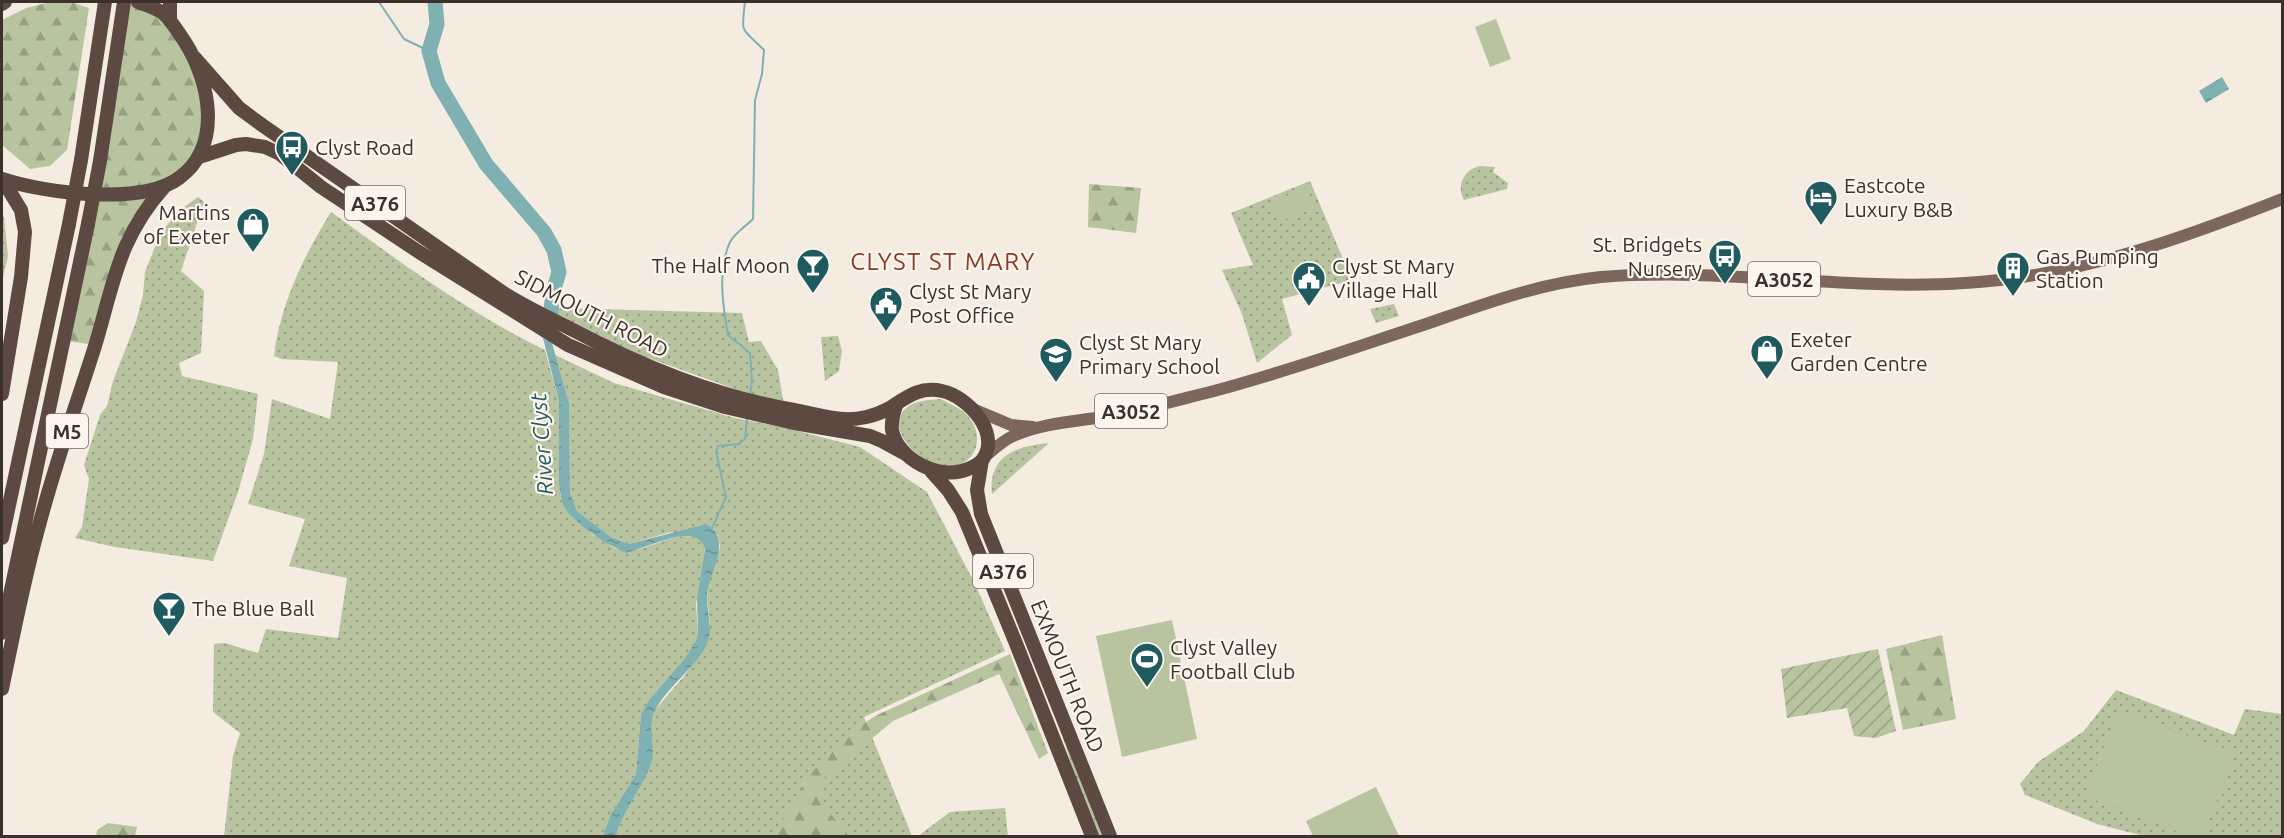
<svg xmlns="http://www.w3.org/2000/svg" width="2284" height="838" font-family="Ubuntu,sans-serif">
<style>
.grass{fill:url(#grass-dots)}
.forest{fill:url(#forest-firs)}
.garden{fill:url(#garden-furrows)}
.pitch{fill:#b8c4a0}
.water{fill:url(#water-ripples)}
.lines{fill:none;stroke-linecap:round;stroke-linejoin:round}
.stream{stroke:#7fb0b2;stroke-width:2}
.river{stroke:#7fb0b2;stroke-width:15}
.major{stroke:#7d675c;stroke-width:12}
.highway{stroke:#5c4a42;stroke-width:14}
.highway-bridge{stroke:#5c4a42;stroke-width:14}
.labels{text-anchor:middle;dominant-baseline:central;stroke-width:4.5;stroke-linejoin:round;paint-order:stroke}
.shield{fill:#fbf5ee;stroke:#756b66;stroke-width:1.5}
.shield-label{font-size:20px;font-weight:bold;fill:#3b302b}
.poi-label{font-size:21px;fill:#3b302b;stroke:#fbf5ee;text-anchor:start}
.street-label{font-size:21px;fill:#3b302b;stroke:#fbf5ee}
.water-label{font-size:22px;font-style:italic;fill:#1f5a5e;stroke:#fbf5ee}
.quarter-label{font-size:24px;letter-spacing:1.5px;fill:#8c3b22;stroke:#fbf5ee}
</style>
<defs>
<pattern id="grass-dots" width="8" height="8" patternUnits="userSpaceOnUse" patternTransform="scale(1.5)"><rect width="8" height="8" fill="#b8c4a0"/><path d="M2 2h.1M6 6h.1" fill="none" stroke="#97a083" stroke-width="1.8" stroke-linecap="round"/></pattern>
<pattern id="forest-firs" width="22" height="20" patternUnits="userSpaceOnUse" patternTransform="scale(1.5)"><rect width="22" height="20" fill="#b8c4a0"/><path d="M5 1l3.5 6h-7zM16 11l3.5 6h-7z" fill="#97a083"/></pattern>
<pattern id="garden-furrows" width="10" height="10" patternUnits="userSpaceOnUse" patternTransform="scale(1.5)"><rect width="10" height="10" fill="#b8c4a0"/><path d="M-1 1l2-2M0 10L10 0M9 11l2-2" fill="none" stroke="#97a083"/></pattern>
<pattern id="water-ripples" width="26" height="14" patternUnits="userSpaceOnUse" patternTransform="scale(1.5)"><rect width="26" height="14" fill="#7fb0b2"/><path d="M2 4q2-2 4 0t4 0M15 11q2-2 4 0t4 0" fill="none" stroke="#699091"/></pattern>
</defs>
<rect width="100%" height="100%" fill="#f4ebe1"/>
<path class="grass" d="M 1480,166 L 1495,167 L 1493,172 L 1508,183 L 1507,189 L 1464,200 C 1456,186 1464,169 1480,166 Z
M 1310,181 L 1352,280 L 1282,299 L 1292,335 L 1257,363 L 1242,314 L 1222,270 L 1253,265 L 1231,213 Z
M 198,197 L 204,202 L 181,271 L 204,291 L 201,353 L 179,363 L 182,376 L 258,394 L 253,439 L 238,492 L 213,561 L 115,547 L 75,538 L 82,527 L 89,479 L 84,465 L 100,415 L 107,406 L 113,381 L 136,322 L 143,295 L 145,272 L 161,232 L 180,210 Z
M 331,212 C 400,262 469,313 545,350 L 559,401 L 559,485 L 562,502 L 592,534 L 616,549 L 637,550 L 675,537 L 685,536 L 697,537 L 704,543 L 705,557 L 696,604 L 698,633 L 696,640 L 685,658 L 649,700 L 641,714 L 636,774 L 610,816 L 603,836 L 224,836 L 233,756 L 240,733 L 213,712 L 214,644 L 225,643 L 258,653 L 266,629 L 338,638 L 347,578 L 289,566 L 305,519 L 248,504 L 264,454 L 272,399 L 330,419 L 338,362 L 281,359 L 274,356 C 280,304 304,256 331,212 Z
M 2,213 L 4,217 L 8,256 L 2,282 Z
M 1394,304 L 1399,316 L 1376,323 L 1370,309 Z
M 558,308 L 742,313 L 749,342 L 761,341 L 778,370 L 784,405 L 743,392 L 621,348 L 558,316 Z
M 838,336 L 842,351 L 839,371 L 825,381 L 821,337 Z
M 555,355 L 614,383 L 735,418 L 782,427 L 860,447 L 927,492 L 974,582 L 1005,651 L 864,717 L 912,836 L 616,836 L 624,812 L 651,765 L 651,721 L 655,710 L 685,675 L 707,643 L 710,623 L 707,597 L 709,581 L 720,547 L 718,535 L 699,525 L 693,529 L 667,533 L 629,544 L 611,537 L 577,511 L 570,493 L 569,403 Z
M 941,399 C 950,404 962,409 968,416 C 983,433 979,459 958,465 C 926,474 878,428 909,406 C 917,400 931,400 941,399 Z
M 1049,443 L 992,494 C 988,455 1017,446 1049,443 Z
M 2116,690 L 2234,735 L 2245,709 L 2282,714 L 2282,836 L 2144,836 L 2097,824 L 2025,795 L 2020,784 L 2038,762 L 2084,731 Z
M 1054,711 L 1105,836 L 1095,836 Z
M 1005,808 L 1008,836 L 918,836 L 950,812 Z"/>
<path class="forest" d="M 50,2 L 71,2 L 89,8 L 67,150 L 50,166 L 30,169 L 2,145 L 2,20 L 26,8 Z
M 132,2 L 162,13 L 206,93 L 199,157 L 135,225 L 95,345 L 67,341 L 101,194 L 100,161 L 122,26 Z
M 1089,184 L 1141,188 L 1136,233 L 1088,227 Z
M 1942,635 L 1956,719 L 1903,730 L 1886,649 Z
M 1010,654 L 1048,753 L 1039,759 L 999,674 L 893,721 L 823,779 L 823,805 L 849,836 L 773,836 L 807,778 L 842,738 L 875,716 Z
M 108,823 L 137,827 L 135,836 L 96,836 L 97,830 Z"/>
<path class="garden" d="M 1878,649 L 1896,731 L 1876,738 L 1854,736 L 1847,708 L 1787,718 L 1781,669 Z"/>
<path class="pitch" d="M 1496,19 L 1511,59 L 1490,67 L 1475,27 Z
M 1306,188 L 1314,208 L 1279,222 L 1271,202 Z
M 1172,620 L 1197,739 L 1122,757 L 1096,636 Z
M 2119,709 L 2235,754 L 2203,836 L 2189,836 L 2085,796 Z
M 1376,787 L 1399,836 L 1313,836 L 1306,821 Z"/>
<path class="water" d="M 2222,77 L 2229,89 L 2206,103 L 2199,91 Z
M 543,338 L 552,343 L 569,403 L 570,493 L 577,511 L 611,537 L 629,544 L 706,524 C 715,529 719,535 719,545 C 720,560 709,577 707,594 C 706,611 714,627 707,644 C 696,668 664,689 654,713 C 647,729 657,750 650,767 C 640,791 623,810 616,836 L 603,836 L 610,816 L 636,774 L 641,714 L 649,700 L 685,658 L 696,640 L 698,633 L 697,598 L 705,550 C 699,519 646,549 626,553 L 604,542 L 582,526 L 568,513 L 562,502 L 559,485 L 559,401 Z"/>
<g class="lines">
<path class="stream" d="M 379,2 L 404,39 L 429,51
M 745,2 C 741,35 741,27 764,50 L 762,74 L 755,100 L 753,219 C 746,226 734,234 730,242 C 717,270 723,307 728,335 L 750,353 L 752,382 L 750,395
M 712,528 L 726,497 L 716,451 L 718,446 L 739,444 L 745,439 L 747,419"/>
<path class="river" d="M 435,2 L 437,24 L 429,51 L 438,83 L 486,164 L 544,232 L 554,250 L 559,272 L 553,292 L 549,329"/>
<path class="major" d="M 973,409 L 1011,425 L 1033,427
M 984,457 C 992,451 1001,442 1011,437 C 1042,422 1082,421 1116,415 C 1149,408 1182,399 1214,391 C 1286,372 1356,347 1426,324 C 1484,304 1540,283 1601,277 C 1722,267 1844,291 1965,283 C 2075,277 2181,239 2282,199"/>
<path class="highway" d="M 170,2 L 170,21
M 2,4 L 5,2
M 194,57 L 239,108 L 262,125 L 505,294 C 526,307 547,317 569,328 C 641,366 714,396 794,410 C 811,413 827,418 844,419 C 858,420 875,416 888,409 C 906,398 918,386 942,391 C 967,396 1001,432 983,459 C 979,464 973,467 968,469 C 940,481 898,460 892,430 C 891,421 894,411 897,403
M 199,157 L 236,145 L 246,144 L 265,147 L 280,154 L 321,187 L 419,252 L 568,345 L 664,387 L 725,407 L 794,423 L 870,436 L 882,441 L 904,453
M 81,160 L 105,2
M 100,161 L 124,2
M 2,179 C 44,193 141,206 179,178 C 223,146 210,82 185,42 C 178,32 172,21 163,13 C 156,8 147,5 138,2
M 2,394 L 21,277 L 25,232 L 21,210 L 2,179
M 982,460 L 977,490 L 981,514 L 1110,836
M 931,471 L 948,490 L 962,512 L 1015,641 L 1092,836
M 2,538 L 69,224
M 2,633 L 88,224
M 2,689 C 13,637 23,584 37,533 C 53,470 75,409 95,346 C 114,283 118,238 165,186"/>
<path class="highway-bridge" d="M 69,224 L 81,160
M 88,224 L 100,161"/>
</g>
<defs>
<symbol id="bus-pin" viewBox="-11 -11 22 30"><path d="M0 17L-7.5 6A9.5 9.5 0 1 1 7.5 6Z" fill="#1f5a5e" stroke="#fbf5ee"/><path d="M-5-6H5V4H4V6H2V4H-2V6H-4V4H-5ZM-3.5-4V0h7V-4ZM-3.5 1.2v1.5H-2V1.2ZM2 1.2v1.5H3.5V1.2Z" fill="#fff"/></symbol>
<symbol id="hotel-pin" viewBox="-11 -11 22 30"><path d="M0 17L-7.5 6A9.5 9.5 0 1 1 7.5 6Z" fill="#1f5a5e" stroke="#fbf5ee"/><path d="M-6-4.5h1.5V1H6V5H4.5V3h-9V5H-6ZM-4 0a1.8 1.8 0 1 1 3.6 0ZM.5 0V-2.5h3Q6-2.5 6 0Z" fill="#fff"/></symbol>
<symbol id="shop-pin" viewBox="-11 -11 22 30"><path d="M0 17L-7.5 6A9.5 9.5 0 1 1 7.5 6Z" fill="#1f5a5e" stroke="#fbf5ee"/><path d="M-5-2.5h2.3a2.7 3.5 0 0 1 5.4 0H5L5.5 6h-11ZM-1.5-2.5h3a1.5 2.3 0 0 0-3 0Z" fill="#fff"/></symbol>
<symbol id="bar-pin" viewBox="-11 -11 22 30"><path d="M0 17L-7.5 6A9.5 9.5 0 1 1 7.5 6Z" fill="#1f5a5e" stroke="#fbf5ee"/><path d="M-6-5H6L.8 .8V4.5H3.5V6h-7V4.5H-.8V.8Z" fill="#fff"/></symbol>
<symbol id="building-pin" viewBox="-11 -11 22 30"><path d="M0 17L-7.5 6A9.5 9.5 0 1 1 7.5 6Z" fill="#1f5a5e" stroke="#fbf5ee"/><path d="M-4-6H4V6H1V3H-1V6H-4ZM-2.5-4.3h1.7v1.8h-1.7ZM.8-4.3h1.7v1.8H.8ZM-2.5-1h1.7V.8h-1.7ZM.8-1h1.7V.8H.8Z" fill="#fff"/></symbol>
<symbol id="civic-pin" viewBox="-11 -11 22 30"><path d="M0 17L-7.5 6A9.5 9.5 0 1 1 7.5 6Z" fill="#1f5a5e" stroke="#fbf5ee"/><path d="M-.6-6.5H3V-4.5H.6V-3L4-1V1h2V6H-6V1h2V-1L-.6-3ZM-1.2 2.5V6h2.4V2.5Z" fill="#fff"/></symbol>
<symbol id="school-pin" viewBox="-11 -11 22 30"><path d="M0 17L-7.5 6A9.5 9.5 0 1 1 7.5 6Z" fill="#1f5a5e" stroke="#fbf5ee"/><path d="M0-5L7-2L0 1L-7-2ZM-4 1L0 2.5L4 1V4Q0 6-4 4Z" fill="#fff"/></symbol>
<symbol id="stadium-pin" viewBox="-11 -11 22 30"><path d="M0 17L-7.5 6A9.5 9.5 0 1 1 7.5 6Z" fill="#1f5a5e" stroke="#fbf5ee"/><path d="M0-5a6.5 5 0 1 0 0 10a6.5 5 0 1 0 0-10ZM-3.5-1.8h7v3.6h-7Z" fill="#fff"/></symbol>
</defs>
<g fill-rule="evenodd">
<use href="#bus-pin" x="273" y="128" width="38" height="52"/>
<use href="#hotel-pin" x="1802" y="178" width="38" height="52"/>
<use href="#shop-pin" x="234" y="205" width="38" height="52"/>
<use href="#bus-pin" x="1706" y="237" width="38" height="52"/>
<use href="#bar-pin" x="794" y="246" width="38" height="52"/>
<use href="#building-pin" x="1994" y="249" width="38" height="52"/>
<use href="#civic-pin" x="1290" y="259" width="38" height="52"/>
<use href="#civic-pin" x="867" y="284" width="38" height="52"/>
<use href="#shop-pin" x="1748" y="332" width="38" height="52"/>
<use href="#school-pin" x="1037" y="335" width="38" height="52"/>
<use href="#bar-pin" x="150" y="589" width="38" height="52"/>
<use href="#stadium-pin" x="1128" y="640" width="38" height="52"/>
</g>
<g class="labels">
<g class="shield">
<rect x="345" y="186" width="60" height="34" rx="4.5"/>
<rect x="1748" y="262" width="72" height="34" rx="4.5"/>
<rect x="1095" y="394" width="72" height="34" rx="4.5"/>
<rect x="46" y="414" width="42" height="34" rx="4.5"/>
<rect x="973" y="554" width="60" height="34" rx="4.5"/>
</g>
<g class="shield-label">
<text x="375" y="203">A376</text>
<text x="1784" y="279">A3052</text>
<text x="1131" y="411">A3052</text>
<text x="67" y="431">M5</text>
<text x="1003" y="571">A376</text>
</g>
<g class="poi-label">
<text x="315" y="147">Clyst Road</text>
<text x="1844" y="185">Eastcote<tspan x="1844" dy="24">Luxury B&amp;B</tspan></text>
<text x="230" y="212" text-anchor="end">Martins<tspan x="230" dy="24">of Exeter</tspan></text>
<text x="1702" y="244" text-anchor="end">St. Bridgets<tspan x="1702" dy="24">Nursery</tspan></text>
<text x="2036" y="256">Gas Pumping<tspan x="2036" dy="24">Station</tspan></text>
<text x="790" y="265" text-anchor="end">The Half Moon</text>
<text x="1332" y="266">Clyst St Mary<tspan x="1332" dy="24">Village Hall</tspan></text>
<text x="909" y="291">Clyst St Mary<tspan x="909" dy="24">Post Office</tspan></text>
<text x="1790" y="339">Exeter<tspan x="1790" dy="24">Garden Centre</tspan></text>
<text x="1079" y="342">Clyst St Mary<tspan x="1079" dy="24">Primary School</tspan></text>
<text x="192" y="608">The Blue Ball</text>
<text x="1170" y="647">Clyst Valley<tspan x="1170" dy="24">Football Club</tspan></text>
</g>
<g class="street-label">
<text transform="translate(592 313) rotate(27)">SIDMOUTH ROAD</text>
<text transform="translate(1068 676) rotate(68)">EXMOUTH ROAD</text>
</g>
<g class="water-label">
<text transform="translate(541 444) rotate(-94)">River Clyst</text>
</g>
<g class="quarter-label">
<text x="943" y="261">CLYST ST MARY</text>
</g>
</g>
<rect width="2284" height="838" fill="none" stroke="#3b302b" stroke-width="6"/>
</svg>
